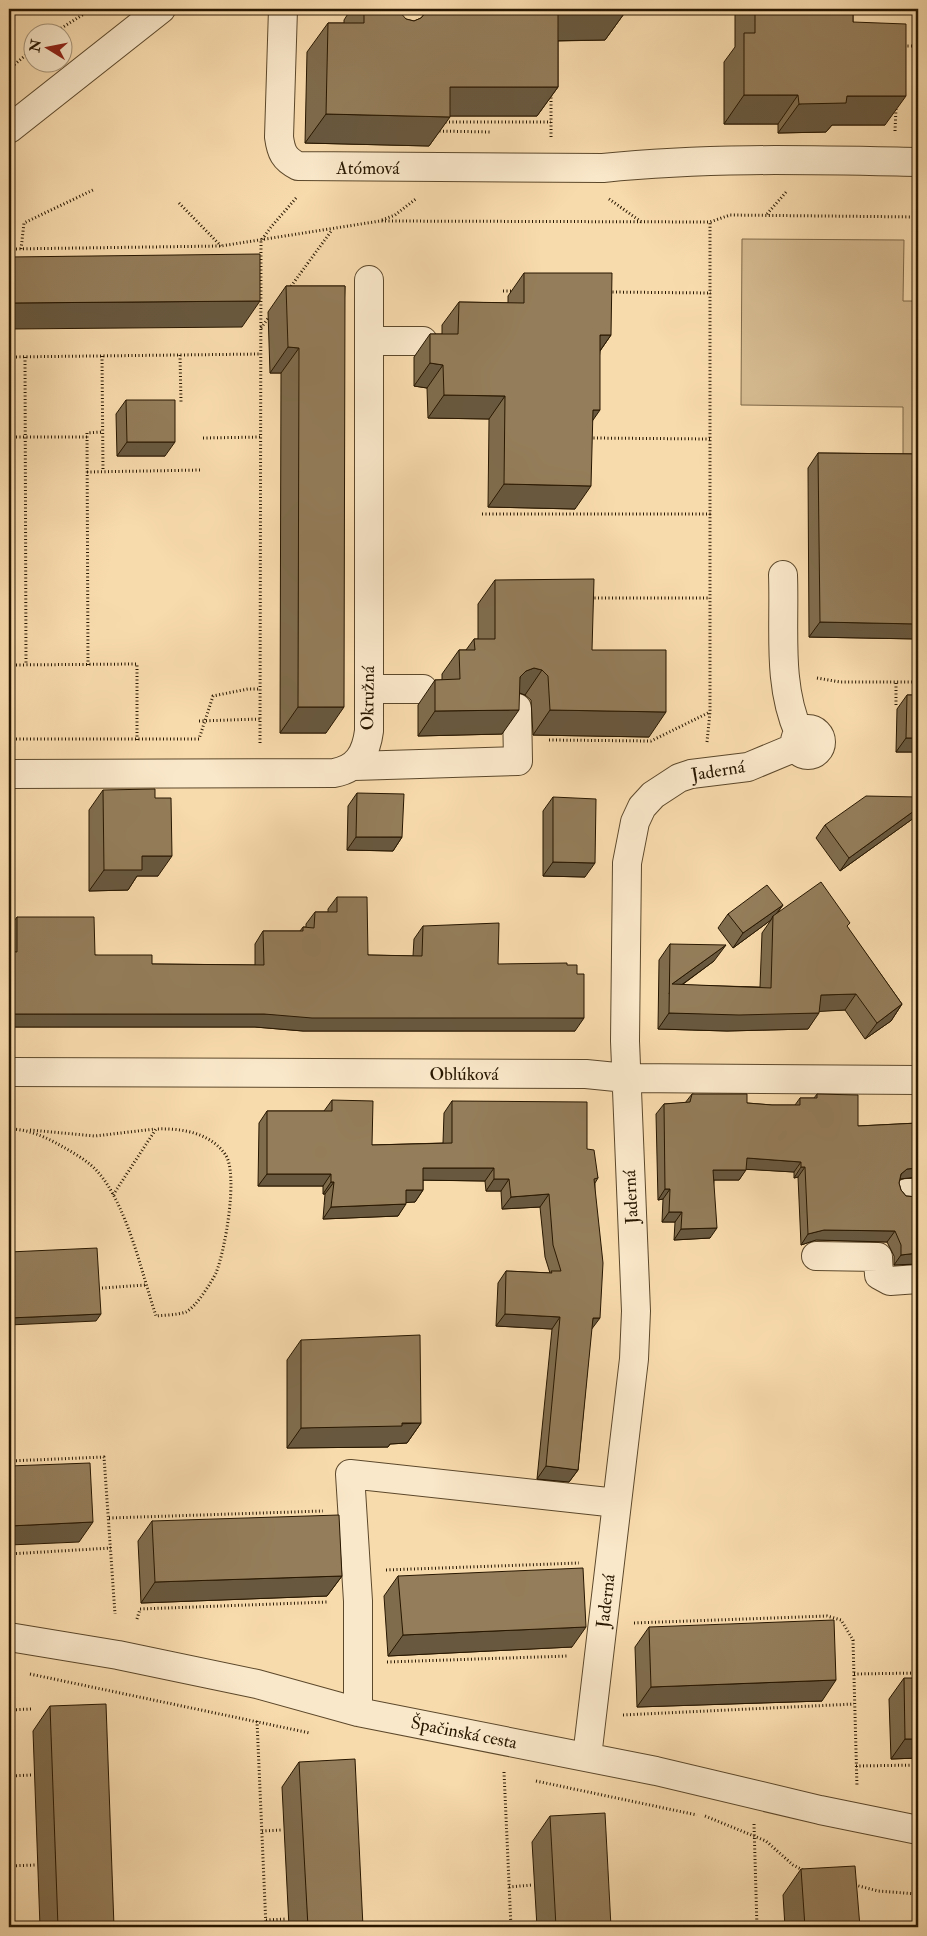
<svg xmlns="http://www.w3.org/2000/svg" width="927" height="1936" font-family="'IM FELL Double Pica',serif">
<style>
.green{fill:#d5ba90;stroke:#7e6848}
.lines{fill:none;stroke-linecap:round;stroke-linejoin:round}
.minor-casing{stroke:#5c482b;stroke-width:30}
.path{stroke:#281700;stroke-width:3;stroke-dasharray:1 2.5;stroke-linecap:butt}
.minor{stroke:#fae8ca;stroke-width:28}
.wall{fill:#7f6c4d;stroke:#281700}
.shaded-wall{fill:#68583f;stroke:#281700}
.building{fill:#947d5a;stroke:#281700}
.labels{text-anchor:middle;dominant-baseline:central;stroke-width:4;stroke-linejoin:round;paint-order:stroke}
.street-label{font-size:18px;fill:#281700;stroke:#fae8ca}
</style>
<rect width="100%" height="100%" fill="#f8dbad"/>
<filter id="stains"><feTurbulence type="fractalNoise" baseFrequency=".004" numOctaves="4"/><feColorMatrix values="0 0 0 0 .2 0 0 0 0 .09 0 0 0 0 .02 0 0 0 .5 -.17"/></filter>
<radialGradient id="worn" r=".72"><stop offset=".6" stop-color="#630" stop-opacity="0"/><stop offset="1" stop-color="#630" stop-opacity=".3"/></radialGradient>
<path class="green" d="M 916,238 L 918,238 L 918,469 L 903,469 L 903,407 L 741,405 L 742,239 L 904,240 L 903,301 L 917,301 Z"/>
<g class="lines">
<defs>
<path id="minor" d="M 283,9 L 279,137 C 281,152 284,159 298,166 L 603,168 C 708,157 813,160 918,162
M 9,129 L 161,9
M 370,341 L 423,341
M 783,575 C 785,628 777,684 799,733
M 369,689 L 423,689
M795 742a13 13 0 1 1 26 0a13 13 0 1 1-26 0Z
M 354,766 L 518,761 L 517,708
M 9,774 L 334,773 C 357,769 366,754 369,731 L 369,280
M 9,1072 L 586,1074 L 626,1078 L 918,1080
M 907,1193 L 918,1193
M 816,1256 L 878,1257 L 879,1275 L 890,1281 L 918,1279
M 9,1637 L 118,1655 L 257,1684 L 358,1712 L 656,1771 L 820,1810 L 918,1830
M 358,1712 L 358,1601 L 350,1474 L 617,1503
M 587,1757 L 634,1359 L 636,1311 L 625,1041 L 627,863 L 635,822 L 642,807 L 653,795 L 679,778 L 691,774 L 748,767 L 796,747"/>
</defs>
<use href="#minor" class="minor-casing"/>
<path class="path" d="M 55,32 L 92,9
M 904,46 L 918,46
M 9,69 L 32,50
M 551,94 L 551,138
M 442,122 L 551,122
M 436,131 L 490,132
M 895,131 L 896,108
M 609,199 L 643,223
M 179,203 L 221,246
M 767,214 L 787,191
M 382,220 L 395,215 L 417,198
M 9,249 L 221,246 L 380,221 L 710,222 L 730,215 L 918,217
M 21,249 L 24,223 L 95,189
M 289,289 L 332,230
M 503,291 L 515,291
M 609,292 L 711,293
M 261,328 L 269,317
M 180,355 L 181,402
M 102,356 L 103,471
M 9,357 L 261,354
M 25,357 L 26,665
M 9,437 L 87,437
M 203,438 L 261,437
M 590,438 L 711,439
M 87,472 L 202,470
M 482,514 L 711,514
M 591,598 L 710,598
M 9,665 L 137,664 L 137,741
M 88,665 L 87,433 L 102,432
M 817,678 L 840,682 L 918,682
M 896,705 L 896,682
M 199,721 L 260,719
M 9,739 L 199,739 L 213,696 L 248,689 L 260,689
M 549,740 L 651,741 L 710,712
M 707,742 L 710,712 L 710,222
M 260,743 L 261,241 L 271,227 L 297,197
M 9,1129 C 26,1129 41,1135 56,1143 C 70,1151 86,1159 97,1171 C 127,1204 142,1274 156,1316 C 165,1315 177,1315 186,1312 C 196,1307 211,1283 216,1273 C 225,1251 239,1173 225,1154 C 209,1132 180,1128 156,1129 L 113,1195
M 30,1130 L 95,1136 L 155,1129
M 102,1288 L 146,1285
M 9,1461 L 104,1457 L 115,1614
M 109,1518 L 323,1511
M 9,1554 L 111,1548
M 386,1570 L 579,1563
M 137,1619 L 140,1609 L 328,1602
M 634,1623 L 827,1616 L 841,1620 L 853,1640 L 857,1787
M 387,1662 L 568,1656
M 30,1674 L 310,1733
M 854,1674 L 918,1673
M 9,1710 L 31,1709
M 623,1715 L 854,1704
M 257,1721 L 266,1927
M 856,1766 L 918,1765
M 504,1772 L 511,1927
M 9,1776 L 32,1775
M 536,1781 L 697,1815
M 705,1816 L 766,1841 L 793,1865 L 803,1870
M 754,1824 L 757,1927
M 262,1831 L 282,1830
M 9,1861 L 12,1927
M 9,1866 L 35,1865
M 855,1885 L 878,1891 L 918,1894
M 509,1887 L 532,1885
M 266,1920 L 287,1919"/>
<use href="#minor" class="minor"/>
</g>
<path class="wall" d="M 351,9 L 389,9 L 389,11 L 406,19 L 414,21 L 421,18 L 425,13 L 426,9 L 626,9 L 626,11 L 605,40 L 558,41 L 558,87 L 537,116 L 450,116 L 429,146 L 305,143 L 307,52 L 328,23 L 344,23 L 344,20 Z
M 735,9 L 853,9 L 853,22 L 885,125 L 832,125 L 826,132 L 778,133 L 778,124 L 724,124 L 724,62 L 735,47 Z
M 524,273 L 611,335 L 600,351 L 592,421 L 575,509 L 488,507 L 489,419 L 428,418 L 427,388 L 414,386 L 414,357 L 430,334 L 442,334 L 442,325 L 459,302 L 508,303 L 508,296 Z
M 286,286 L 345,286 L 326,733 L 280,733 L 281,373 L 270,373 L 268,312 Z
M 126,400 L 165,456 L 117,456 L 116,414 Z
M 818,453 L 918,454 L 918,639 L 809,637 L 808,468 Z
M 495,580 L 592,650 L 649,737 L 533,735 L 531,700 L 525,695 L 520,693 L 502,734 L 418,736 L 418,705 L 435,680 L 442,680 L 442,674 L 459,650 L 466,650 L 474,639 L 478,639 L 478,604 Z
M 907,695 L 918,695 L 918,752 L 896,752 L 897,709 Z
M 103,790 L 158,876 L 137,876 L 128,890 L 89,891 L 89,810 Z
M 357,793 L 402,837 L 393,851 L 347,850 L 348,806 Z
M 553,797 L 585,877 L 543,876 L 543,811 Z
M 918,797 L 918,815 L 840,871 L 816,838 L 825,825 Z
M 337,897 L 368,955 L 413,956 L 414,939 L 423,926 L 498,964 L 575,1031 L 303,1031 L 255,1027 L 9,1027 L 9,928 L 17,917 L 95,955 L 152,964 L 255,965 L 255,944 L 263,931 L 300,931 L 303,927 L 306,927 L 306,924 L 315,912 L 328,912 L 328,909 Z
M 783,905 L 776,915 L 847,927 L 902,1004 L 891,1021 L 865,1039 L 845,1010 L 819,1011 L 808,1029 L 727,1031 L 658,1029 L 659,960 L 670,944 L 714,961 L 682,985 L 760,987 L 762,933 L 771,920 L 733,948 L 718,928 L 728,914 Z
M 692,1094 L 747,1103 L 772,1105 L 795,1105 L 800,1098 L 814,1098 L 817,1094 L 858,1126 L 918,1123 L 918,1177 L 900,1179 L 899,1183 L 901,1190 L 906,1196 L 918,1197 L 918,1264 L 894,1265 L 894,1256 L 887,1242 L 816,1240 L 801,1245 L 798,1177 L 794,1178 L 794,1172 L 746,1169 L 739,1180 L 714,1180 L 710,1238 L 674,1240 L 675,1222 L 662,1222 L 663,1199 L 658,1200 L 656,1114 L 664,1104 L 685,1103 Z
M 332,1100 L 372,1145 L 443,1143 L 444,1113 L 452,1101 L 587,1149 L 598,1178 L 595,1183 L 591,1330 L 578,1470 L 569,1482 L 537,1479 L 552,1329 L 496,1326 L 498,1283 L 506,1271 L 550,1273 L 545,1257 L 540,1207 L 502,1209 L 501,1191 L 486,1191 L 485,1181 L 423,1180 L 423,1190 L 415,1202 L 406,1202 L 398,1216 L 323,1219 L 325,1194 L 323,1194 L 323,1186 L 258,1186 L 259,1123 L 267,1111 L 324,1111 Z
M 918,1312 L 918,1321 L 913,1319 Z
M 301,1340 L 421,1423 L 407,1443 L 390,1444 L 388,1447 L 287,1448 L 287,1360 Z
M 152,1521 L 342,1576 L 327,1596 L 141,1603 L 138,1541 Z
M 398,1576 L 572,1647 L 388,1656 L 384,1596 Z
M 649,1627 L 822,1701 L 637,1707 L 635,1647 Z
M 904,1678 L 918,1758 L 891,1759 L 889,1699 Z
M 50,1706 L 114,1927 L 40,1927 L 33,1731 Z
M 299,1762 L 363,1927 L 289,1927 L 282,1787 Z
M 550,1816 L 611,1927 L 537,1927 L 532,1842 Z
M 801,1869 L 860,1927 L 785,1927 L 783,1895 Z"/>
<path class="shaded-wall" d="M 626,11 L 605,40 L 538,41 L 558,12 Z
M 450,87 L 558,87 L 537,116 L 429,116 Z
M 744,95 L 798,95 L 778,124 L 724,124 Z
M 847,96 L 906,96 L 885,125 L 832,125 L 826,132 L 778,133 L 799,104 Z
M 326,114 L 450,117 L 429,146 L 305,143 Z
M 260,301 L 242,327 L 9,329 L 9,303 Z
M 600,335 L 611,335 L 595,358 Z
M 288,347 L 299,348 L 281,373 L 270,373 Z
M 430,363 L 443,365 L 427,388 L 414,386 Z
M 444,395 L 505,396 L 489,419 L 428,418 Z
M 593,410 L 600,410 L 584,433 Z
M 127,442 L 175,442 L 165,456 L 117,456 Z
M 504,484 L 591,486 L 575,509 L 488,507 Z
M 820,622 L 918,624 L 918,639 L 809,637 Z
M 534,668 L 542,670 L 525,695 L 517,692 L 520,677 L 526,671 Z
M 298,707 L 344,707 L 326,733 L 280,733 Z
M 519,710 L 502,734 L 418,736 L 435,711 Z
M 550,710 L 666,712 L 649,737 L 533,735 Z
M 906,738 L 918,738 L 918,752 L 896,752 Z
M 918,808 L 918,815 L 840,871 L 849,858 Z
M 356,837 L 402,837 L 393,851 L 347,850 Z
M 142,856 L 172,856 L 158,876 L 137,876 L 128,890 L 89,891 L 104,870 Z
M 553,862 L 595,863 L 585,877 L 543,876 Z
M 783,905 L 773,918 L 773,916 L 771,920 L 733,948 L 743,933 Z
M 726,945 L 714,961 L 669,994 L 672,984 Z
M 856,994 L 845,1010 L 809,1012 L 821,995 Z
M 902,1004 L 891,1021 L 865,1039 L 877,1023 Z
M 669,1013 L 819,1013 L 808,1029 L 727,1031 L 658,1029 Z
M 9,1014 L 264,1014 L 584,1018 L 575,1031 L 303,1031 L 255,1027 L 9,1027 Z
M 747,1158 L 801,1162 L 794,1172 L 740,1169 Z
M 801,1167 L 805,1167 L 798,1177 L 794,1178 Z
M 423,1168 L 494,1168 L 485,1181 L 414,1180 Z
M 918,1168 L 918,1177 L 900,1179 L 901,1174 L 907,1169 Z
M 713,1170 L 746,1170 L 739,1180 L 706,1180 Z
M 267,1174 L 331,1174 L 323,1186 L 258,1186 Z
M 494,1179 L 509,1179 L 501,1191 L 486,1191 Z
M 331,1182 L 334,1182 L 325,1194 L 323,1194 Z
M 665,1189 L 670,1189 L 663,1199 L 658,1200 Z
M 406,1190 L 423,1190 L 415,1202 L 398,1203 Z
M 549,1194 L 540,1207 L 502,1209 L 511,1197 Z
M 406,1204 L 398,1216 L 323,1219 L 331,1207 Z
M 669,1212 L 682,1212 L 675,1222 L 662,1222 Z
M 717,1228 L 710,1238 L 674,1240 L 681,1229 Z
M 824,1230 L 895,1231 L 887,1242 L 816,1240 L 801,1245 L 808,1234 Z
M 918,1253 L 918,1264 L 894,1265 L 901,1255 Z
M 101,1314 L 96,1321 L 9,1325 L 9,1318 Z
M 505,1314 L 560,1317 L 552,1329 L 496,1326 Z
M 593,1318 L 600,1318 L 591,1330 Z
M 421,1423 L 407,1443 L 390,1444 L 388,1447 L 287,1448 L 301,1428 Z
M 546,1466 L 578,1470 L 569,1482 L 537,1479 Z
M 93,1522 L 79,1542 L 9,1545 L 9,1526 Z
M 342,1576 L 327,1596 L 141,1603 L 155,1582 Z
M 586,1627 L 572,1647 L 388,1656 L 403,1635 Z
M 836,1680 L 822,1701 L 637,1707 L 651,1687 Z
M 905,1739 L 918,1739 L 918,1758 L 891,1759 Z"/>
<path class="building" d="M 364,9 L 389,9 L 389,11 L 399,11 L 406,19 L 414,21 L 421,18 L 427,11 L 445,11 L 445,9 L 626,9 L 626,11 L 558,12 L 558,87 L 450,87 L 450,117 L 326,114 L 328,23 L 364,23 Z
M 755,9 L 853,9 L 853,22 L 906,24 L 906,96 L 847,96 L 846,103 L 799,104 L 798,95 L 744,95 L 744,33 L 755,33 Z
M 260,254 L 260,301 L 9,303 L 9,257 Z
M 524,273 L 612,273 L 611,335 L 600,335 L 600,410 L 593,410 L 591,486 L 504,484 L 505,396 L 444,395 L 443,365 L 430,363 L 430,334 L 458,334 L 459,302 L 524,303 Z
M 286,286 L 345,286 L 344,707 L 298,707 L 299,348 L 288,347 Z
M 126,400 L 175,400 L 175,442 L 127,442 Z
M 818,453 L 918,454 L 918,624 L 820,622 Z
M 594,579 L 592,650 L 666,650 L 666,712 L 550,710 L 548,676 L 542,670 L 534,668 L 526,671 L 520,677 L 519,710 L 435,711 L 435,680 L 460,679 L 459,650 L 475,650 L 474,639 L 495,639 L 495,580 Z
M 907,695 L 918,695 L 918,738 L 906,738 Z
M 155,789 L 155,798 L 171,798 L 172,856 L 142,856 L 142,870 L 104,870 L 103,790 Z
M 357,793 L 404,794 L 402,837 L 356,837 Z
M 866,796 L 918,797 L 918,808 L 849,858 L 825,825 Z
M 553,797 L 596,799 L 595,863 L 553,862 Z
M 821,882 L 850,923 L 847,926 L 902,1004 L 877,1023 L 856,994 L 821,995 L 819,1013 L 739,1015 L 669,1013 L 670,944 L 726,945 L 672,984 L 771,988 L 773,916 Z
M 767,885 L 783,905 L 743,933 L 728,914 Z
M 337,897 L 367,897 L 368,955 L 422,956 L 423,926 L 499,923 L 498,964 L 567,963 L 567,965 L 577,965 L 577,974 L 584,974 L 584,1018 L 312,1018 L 264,1014 L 9,1014 L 9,951 L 17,952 L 17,917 L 94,917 L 95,955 L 152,955 L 152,964 L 264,965 L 263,931 L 303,931 L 303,927 L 314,928 L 315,912 L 337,912 Z
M 692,1094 L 747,1094 L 747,1103 L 772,1105 L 800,1105 L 800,1098 L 817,1098 L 817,1094 L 858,1095 L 858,1126 L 918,1123 L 918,1168 L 907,1169 L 901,1174 L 899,1183 L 901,1190 L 906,1196 L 918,1197 L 918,1253 L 901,1255 L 901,1245 L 895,1231 L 824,1230 L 808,1234 L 805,1167 L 801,1167 L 801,1162 L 747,1158 L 746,1170 L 713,1170 L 717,1228 L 681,1229 L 682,1212 L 669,1212 L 670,1189 L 665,1189 L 664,1104 L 690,1102 Z
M 332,1100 L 373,1101 L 372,1145 L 452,1143 L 452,1101 L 587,1102 L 587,1149 L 594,1150 L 598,1178 L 594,1179 L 603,1263 L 600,1318 L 593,1318 L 578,1470 L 546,1466 L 560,1317 L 505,1314 L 506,1271 L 552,1273 L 551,1271 L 561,1271 L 553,1245 L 549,1194 L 511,1197 L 509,1179 L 494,1179 L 494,1168 L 423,1168 L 423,1190 L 406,1190 L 406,1204 L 331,1207 L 334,1182 L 331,1182 L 331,1174 L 267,1174 L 267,1111 L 332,1111 Z
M 97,1248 L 101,1314 L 9,1318 L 9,1252 Z
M 420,1335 L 421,1423 L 402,1423 L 402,1426 L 301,1428 L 301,1340 Z
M 90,1463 L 93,1522 L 9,1526 L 9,1466 Z
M 339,1515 L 342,1576 L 155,1582 L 152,1521 Z
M 583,1568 L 586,1627 L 403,1635 L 398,1576 Z
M 834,1620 L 836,1680 L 651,1687 L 649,1627 Z
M 904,1678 L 918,1678 L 918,1739 L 905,1739 Z
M 106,1704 L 114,1927 L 58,1927 L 50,1706 Z
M 355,1759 L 363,1927 L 308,1927 L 299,1762 Z
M 605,1813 L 611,1927 L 556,1927 L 550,1816 Z
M 855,1866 L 860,1927 L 805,1927 L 801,1869 Z"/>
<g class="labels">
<g class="street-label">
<text x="368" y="168">Atómová</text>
<text transform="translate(368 698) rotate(-89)">Okružná</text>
<text transform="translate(718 771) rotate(-9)">Jaderná</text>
<text x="464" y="1074">Oblúková</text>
<text transform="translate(631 1197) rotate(-93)">Jaderná</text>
<text transform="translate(606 1601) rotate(-83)">Jaderná</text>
<text transform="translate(464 1733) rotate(11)">Špačinská cesta</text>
</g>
</g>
<rect width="927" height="1936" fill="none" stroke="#f8dbad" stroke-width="30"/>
<rect x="10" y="10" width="907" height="1916" fill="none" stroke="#281700" stroke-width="2.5"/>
<rect x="15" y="15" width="897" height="1906" fill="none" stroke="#281700"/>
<g transform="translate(48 48) rotate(280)"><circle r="24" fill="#fae8ca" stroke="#a69479"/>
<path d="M0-4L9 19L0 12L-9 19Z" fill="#8f2418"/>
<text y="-8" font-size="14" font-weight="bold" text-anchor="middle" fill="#281700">N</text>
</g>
<rect width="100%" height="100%" filter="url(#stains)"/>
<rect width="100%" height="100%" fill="url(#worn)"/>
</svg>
